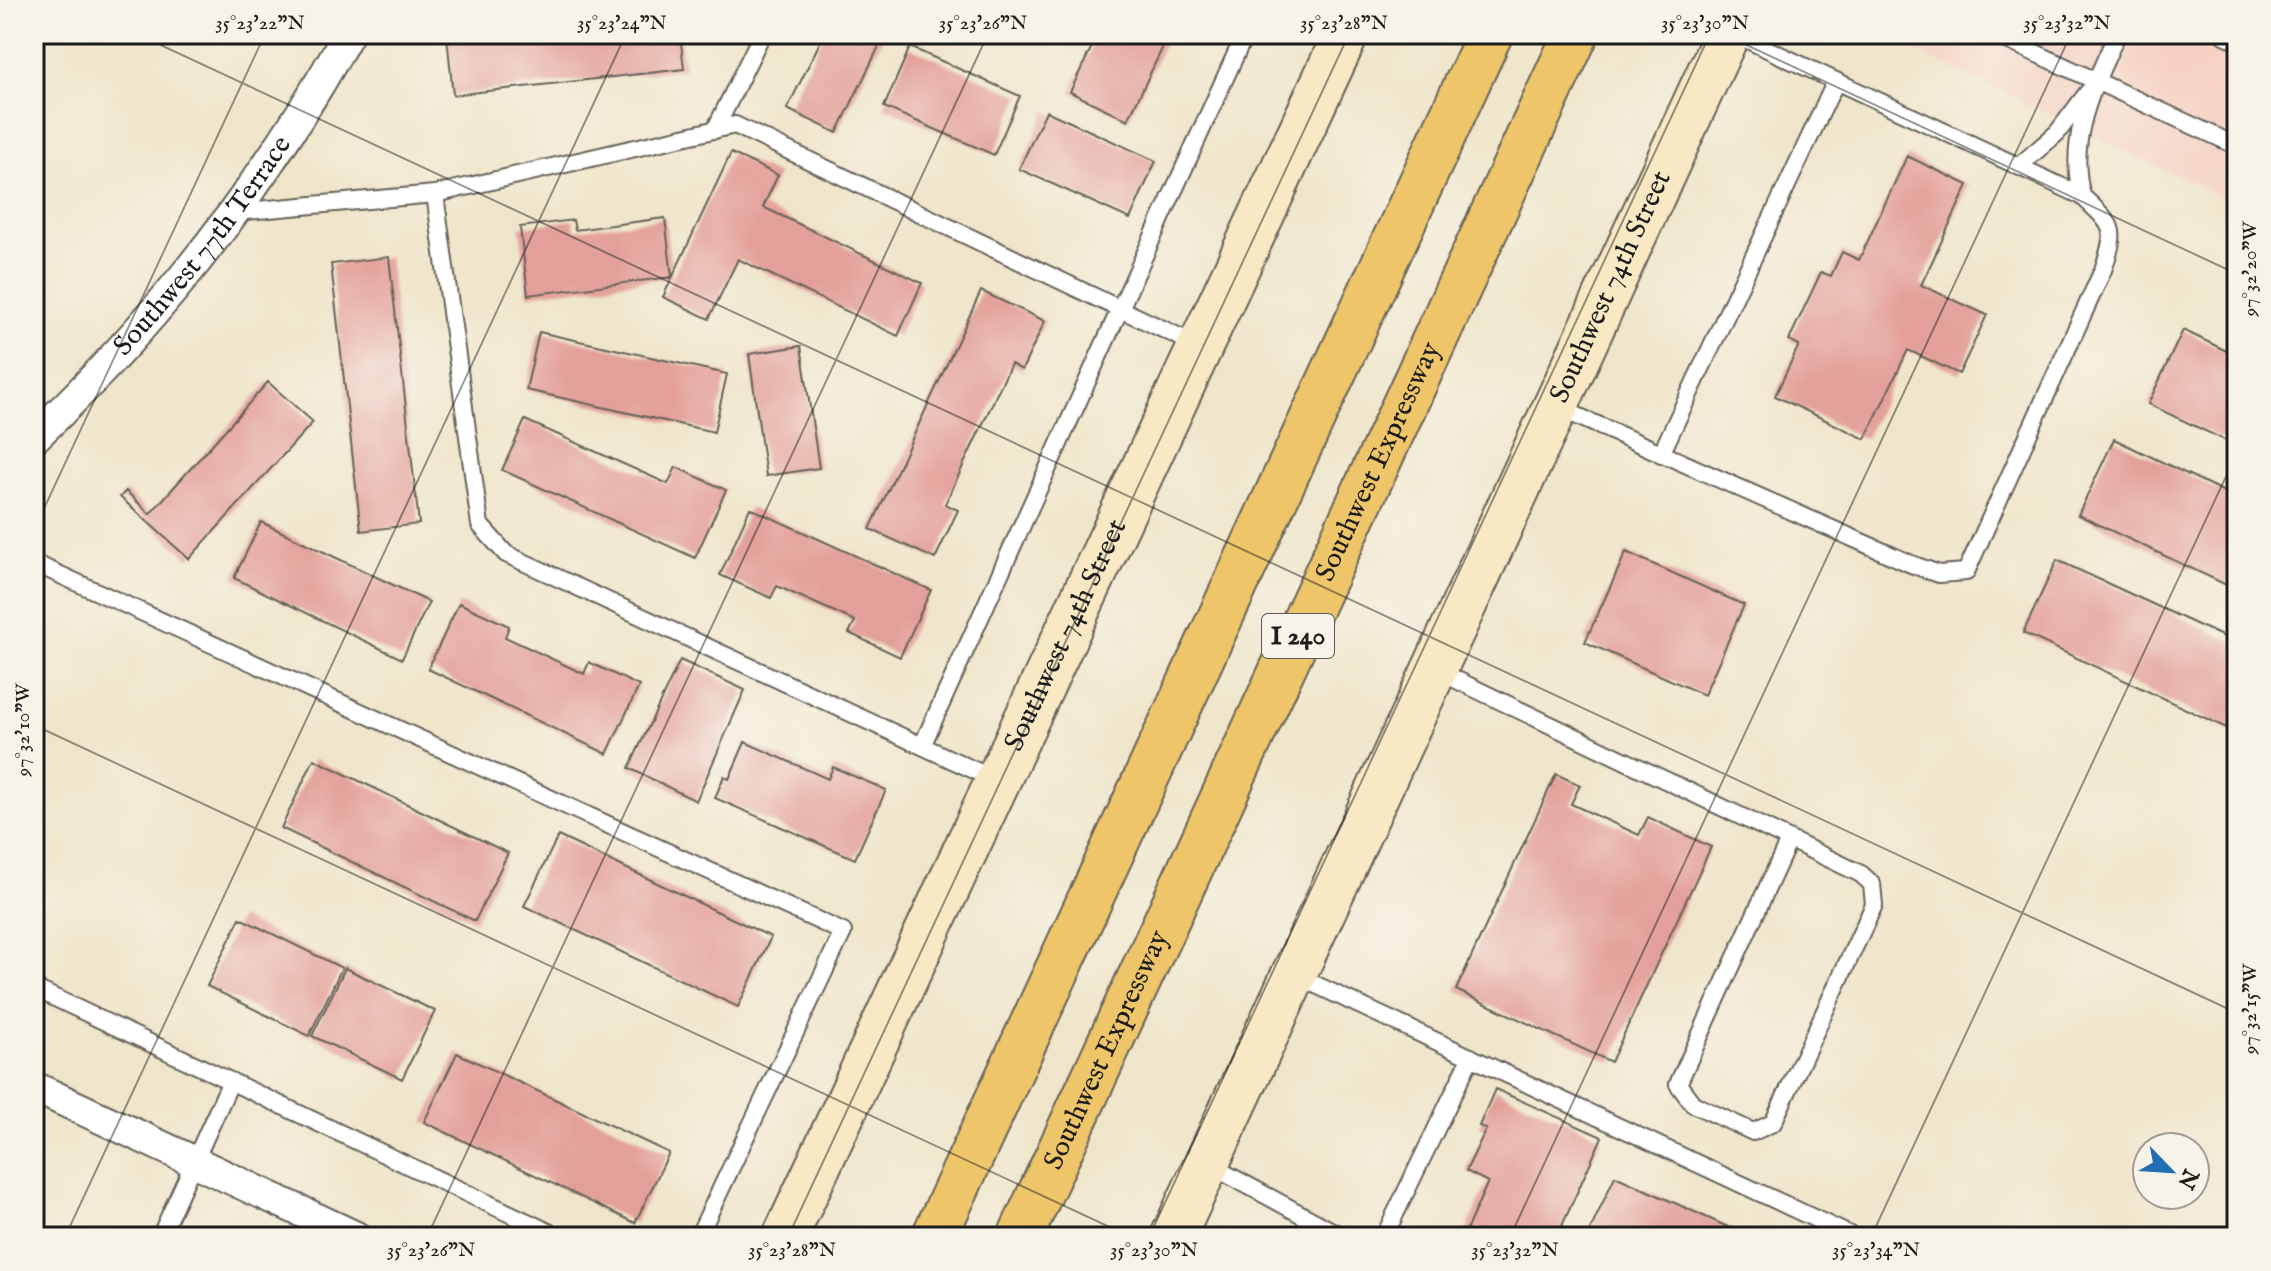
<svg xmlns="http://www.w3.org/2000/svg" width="2271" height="1271" font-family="'IM FELL English',serif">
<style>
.built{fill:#f6d2c5}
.building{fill:#e3a09a}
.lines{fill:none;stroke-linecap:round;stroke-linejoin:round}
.service-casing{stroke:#666259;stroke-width:20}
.minor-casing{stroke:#666259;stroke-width:34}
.secondary-casing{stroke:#666259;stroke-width:48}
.motorway-casing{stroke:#666259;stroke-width:48}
.service{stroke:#fff;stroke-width:16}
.minor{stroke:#fff;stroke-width:30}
.secondary{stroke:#f8e8c3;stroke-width:44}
.motorway{stroke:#eec569;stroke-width:44}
.ticks{fill:none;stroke:#1c1c1c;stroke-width:2;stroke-opacity:0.45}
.labels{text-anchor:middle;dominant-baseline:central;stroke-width:6;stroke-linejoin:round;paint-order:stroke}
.shield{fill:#f7f3e8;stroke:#5e5c59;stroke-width:2}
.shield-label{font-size:26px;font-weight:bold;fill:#1c1c1c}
.street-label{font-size:28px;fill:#1c1c1c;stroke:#f7f3e8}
.neatline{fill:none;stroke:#1c1c1c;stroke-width:3}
.ticks-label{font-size:20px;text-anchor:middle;fill:#1c1c1c}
</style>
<rect width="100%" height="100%" fill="#f7f3e8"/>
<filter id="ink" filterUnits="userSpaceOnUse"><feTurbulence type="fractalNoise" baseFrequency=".0125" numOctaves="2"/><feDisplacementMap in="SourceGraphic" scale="16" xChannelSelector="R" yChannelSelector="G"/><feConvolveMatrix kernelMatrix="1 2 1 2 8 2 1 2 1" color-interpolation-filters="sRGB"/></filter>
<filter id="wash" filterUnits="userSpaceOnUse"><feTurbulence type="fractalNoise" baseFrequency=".006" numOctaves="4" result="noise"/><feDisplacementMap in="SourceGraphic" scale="32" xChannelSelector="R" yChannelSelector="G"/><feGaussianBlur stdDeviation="1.8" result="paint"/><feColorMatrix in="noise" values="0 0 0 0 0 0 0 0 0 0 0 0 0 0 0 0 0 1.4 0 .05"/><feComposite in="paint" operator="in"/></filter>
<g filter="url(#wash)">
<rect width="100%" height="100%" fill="#efe5ca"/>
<path class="built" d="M 1880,34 L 2237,34 L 2237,204 Z"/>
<g id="blocks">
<path class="building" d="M 466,34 L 680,34 L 684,69 L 453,95 L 447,36 Z
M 824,34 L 885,34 L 837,133 L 787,109 Z
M 1098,34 L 1169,34 L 1128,120 L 1070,92 Z
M 910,47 L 1020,96 L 994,155 L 884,107 Z
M 1046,111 L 1156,161 L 1130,219 L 1019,169 Z
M 731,153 L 778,175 L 763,207 L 922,283 L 898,336 L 738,259 L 709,319 L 663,297 Z
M 1907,156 L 1968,185 L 1921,285 L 1987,315 L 1959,374 L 1908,350 L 1865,439 L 1775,396 L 1799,345 L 1789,340 L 1821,272 L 1831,276 L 1842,252 L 1859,260 Z
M 665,218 L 672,277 L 528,295 L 520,227 L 573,220 L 575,230 Z
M 389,257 L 419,524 L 361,531 L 331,264 Z
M 981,291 L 1045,321 L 1022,370 L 1011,364 L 945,504 L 958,510 L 935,559 L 870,529 Z
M 2183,330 L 2237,356 L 2237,446 L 2148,404 Z
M 539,332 L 727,374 L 714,432 L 526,390 Z
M 801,346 L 819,468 L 766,476 L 749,354 Z
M 268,382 L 313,422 L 189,559 L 120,497 L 126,491 L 150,514 Z
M 525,420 L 668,484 L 676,467 L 726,490 L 695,558 L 502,470 Z
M 2114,439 L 2237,498 L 2237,590 L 2078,515 Z
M 750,508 L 931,590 L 900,657 L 849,633 L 855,621 L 777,586 L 771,598 L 720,575 Z
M 261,522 L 429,602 L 402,659 L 234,578 Z
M 1626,552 L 1744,605 L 1704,695 L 1585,642 Z
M 2057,560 L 2237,643 L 2237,733 L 2023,633 Z
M 459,603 L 509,626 L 505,637 L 584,674 L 589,662 L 639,686 L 607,754 L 428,669 Z
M 680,660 L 745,690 L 696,801 L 629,768 Z
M 745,742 L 828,779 L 833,767 L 886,790 L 855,859 L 715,798 L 724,776 L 729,779 Z
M 314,759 L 508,853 L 475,921 L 281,828 Z
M 1556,774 L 1580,785 L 1571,804 L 1639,835 L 1648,817 L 1711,847 L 1611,1062 L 1456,990 Z
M 558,836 L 771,937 L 738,1007 L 524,906 Z
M 240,918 L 342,968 L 309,1036 L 207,986 Z
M 345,968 L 435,1011 L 402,1079 L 312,1036 Z
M 457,1053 L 669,1153 L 635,1223 L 424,1122 Z
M 1495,1089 L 1602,1137 L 1557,1237 L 1463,1237 L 1488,1182 L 1466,1171 L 1486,1129 L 1479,1126 Z
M 1615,1176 L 1750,1237 L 1587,1237 Z"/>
</g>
</g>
<g filter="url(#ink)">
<use href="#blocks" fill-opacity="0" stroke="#666259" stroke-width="2"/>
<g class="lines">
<defs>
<path id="service" d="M 1994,34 L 2237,146
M 2223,34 L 2237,41
M 715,130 L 762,34
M 2019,166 L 2057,133 L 2088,92
M 2082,196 C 2066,138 2094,86 2117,34
M 235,212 L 435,194
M 1199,346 L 1120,309 L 1245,34
M 1557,407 L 1911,564 L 1939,574 L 1966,572 L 2103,270 C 2118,226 2114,227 2082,196 L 1735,34
M 1661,454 L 1836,81
M 34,563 L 843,932 L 698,1237
M 1436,670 L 1861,874 L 1872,884 L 1874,905 L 1773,1123 L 1753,1132 L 1693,1104 L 1678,1084 L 1789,840
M 922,746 L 1120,309 L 735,125 L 435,194 L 480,525 L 506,554 L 998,781
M 1295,975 L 1854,1237
M 34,988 L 559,1237
M 1208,1164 L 1343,1237
M 160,1237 L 231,1081
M 1384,1237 L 1471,1057"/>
<g id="minor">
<path id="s1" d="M 34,438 C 158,320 265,184 348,34"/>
<path d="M 34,1087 L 356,1237"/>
</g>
<g id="secondary">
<path id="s2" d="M 785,1237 L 1346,34"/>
<path id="s3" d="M 1173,1237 L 1727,34"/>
</g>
<g id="motorway">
<path d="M 934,1237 L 1490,34"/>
<path id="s4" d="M 1020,1237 L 1576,34"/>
</g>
</defs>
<use href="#service" class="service-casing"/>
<use href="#minor" class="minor-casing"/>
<use href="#secondary" class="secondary-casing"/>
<use href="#motorway" class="motorway-casing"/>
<use href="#service" class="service"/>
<use href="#minor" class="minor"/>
<use href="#secondary" class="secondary"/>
<use href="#motorway" class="motorway"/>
</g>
</g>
<path class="ticks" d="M 137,34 L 2237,1013M 1723,34 L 2237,274M 34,530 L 265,34M 34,725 L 1131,1237M 65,1237 L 626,34M 427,1237 L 988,34M 788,1237 L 1349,34M 1149,1237 L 1710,34M 1510,1237 L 2071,34M 1871,1237 L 2237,453M 2233,1237 L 2237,1228"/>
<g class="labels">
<rect class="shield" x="1262" y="614" width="72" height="44" rx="6"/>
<g class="shield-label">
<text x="1298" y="636">I 240</text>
</g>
<g class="street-label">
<text stroke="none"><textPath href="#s1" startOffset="256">Southwest 77th Terrace</textPath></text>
<text stroke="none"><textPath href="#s3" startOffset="1046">Southwest 74th Street</textPath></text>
<text stroke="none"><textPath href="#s4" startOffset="854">Southwest Expressway</textPath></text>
<text stroke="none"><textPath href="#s2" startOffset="664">Southwest 74th Street</textPath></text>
<text stroke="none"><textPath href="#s4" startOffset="206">Southwest Expressway</textPath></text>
</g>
</g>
<rect width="2271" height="1271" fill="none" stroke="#f7f3e8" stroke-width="88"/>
<g transform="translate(2171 1171) rotate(115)"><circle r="38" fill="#f7f3e8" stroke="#9f9d96" stroke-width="2"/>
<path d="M0-6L14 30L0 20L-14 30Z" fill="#1f6fb2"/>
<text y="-12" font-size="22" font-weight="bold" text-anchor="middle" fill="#1c1c1c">N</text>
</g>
<rect x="44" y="44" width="2183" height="1183" class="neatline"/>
<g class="ticks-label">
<text x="260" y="29">35°23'22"N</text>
<text x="622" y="29">35°23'24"N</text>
<text x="983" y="29">35°23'26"N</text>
<text x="1344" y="29">35°23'28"N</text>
<text x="1705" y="29">35°23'30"N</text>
<text x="2067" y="29">35°23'32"N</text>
<text transform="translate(2249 269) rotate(-90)" y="7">97°32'20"W</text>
<text transform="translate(22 730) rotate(-90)" y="7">97°32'10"W</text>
<text transform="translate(2249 1009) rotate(-90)" y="7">97°32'15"W</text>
<text x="431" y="1256">35°23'26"N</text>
<text x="792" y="1256">35°23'28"N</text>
<text x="1154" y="1256">35°23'30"N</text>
<text x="1515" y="1256">35°23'32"N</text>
<text x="1876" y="1256">35°23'34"N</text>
</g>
</svg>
